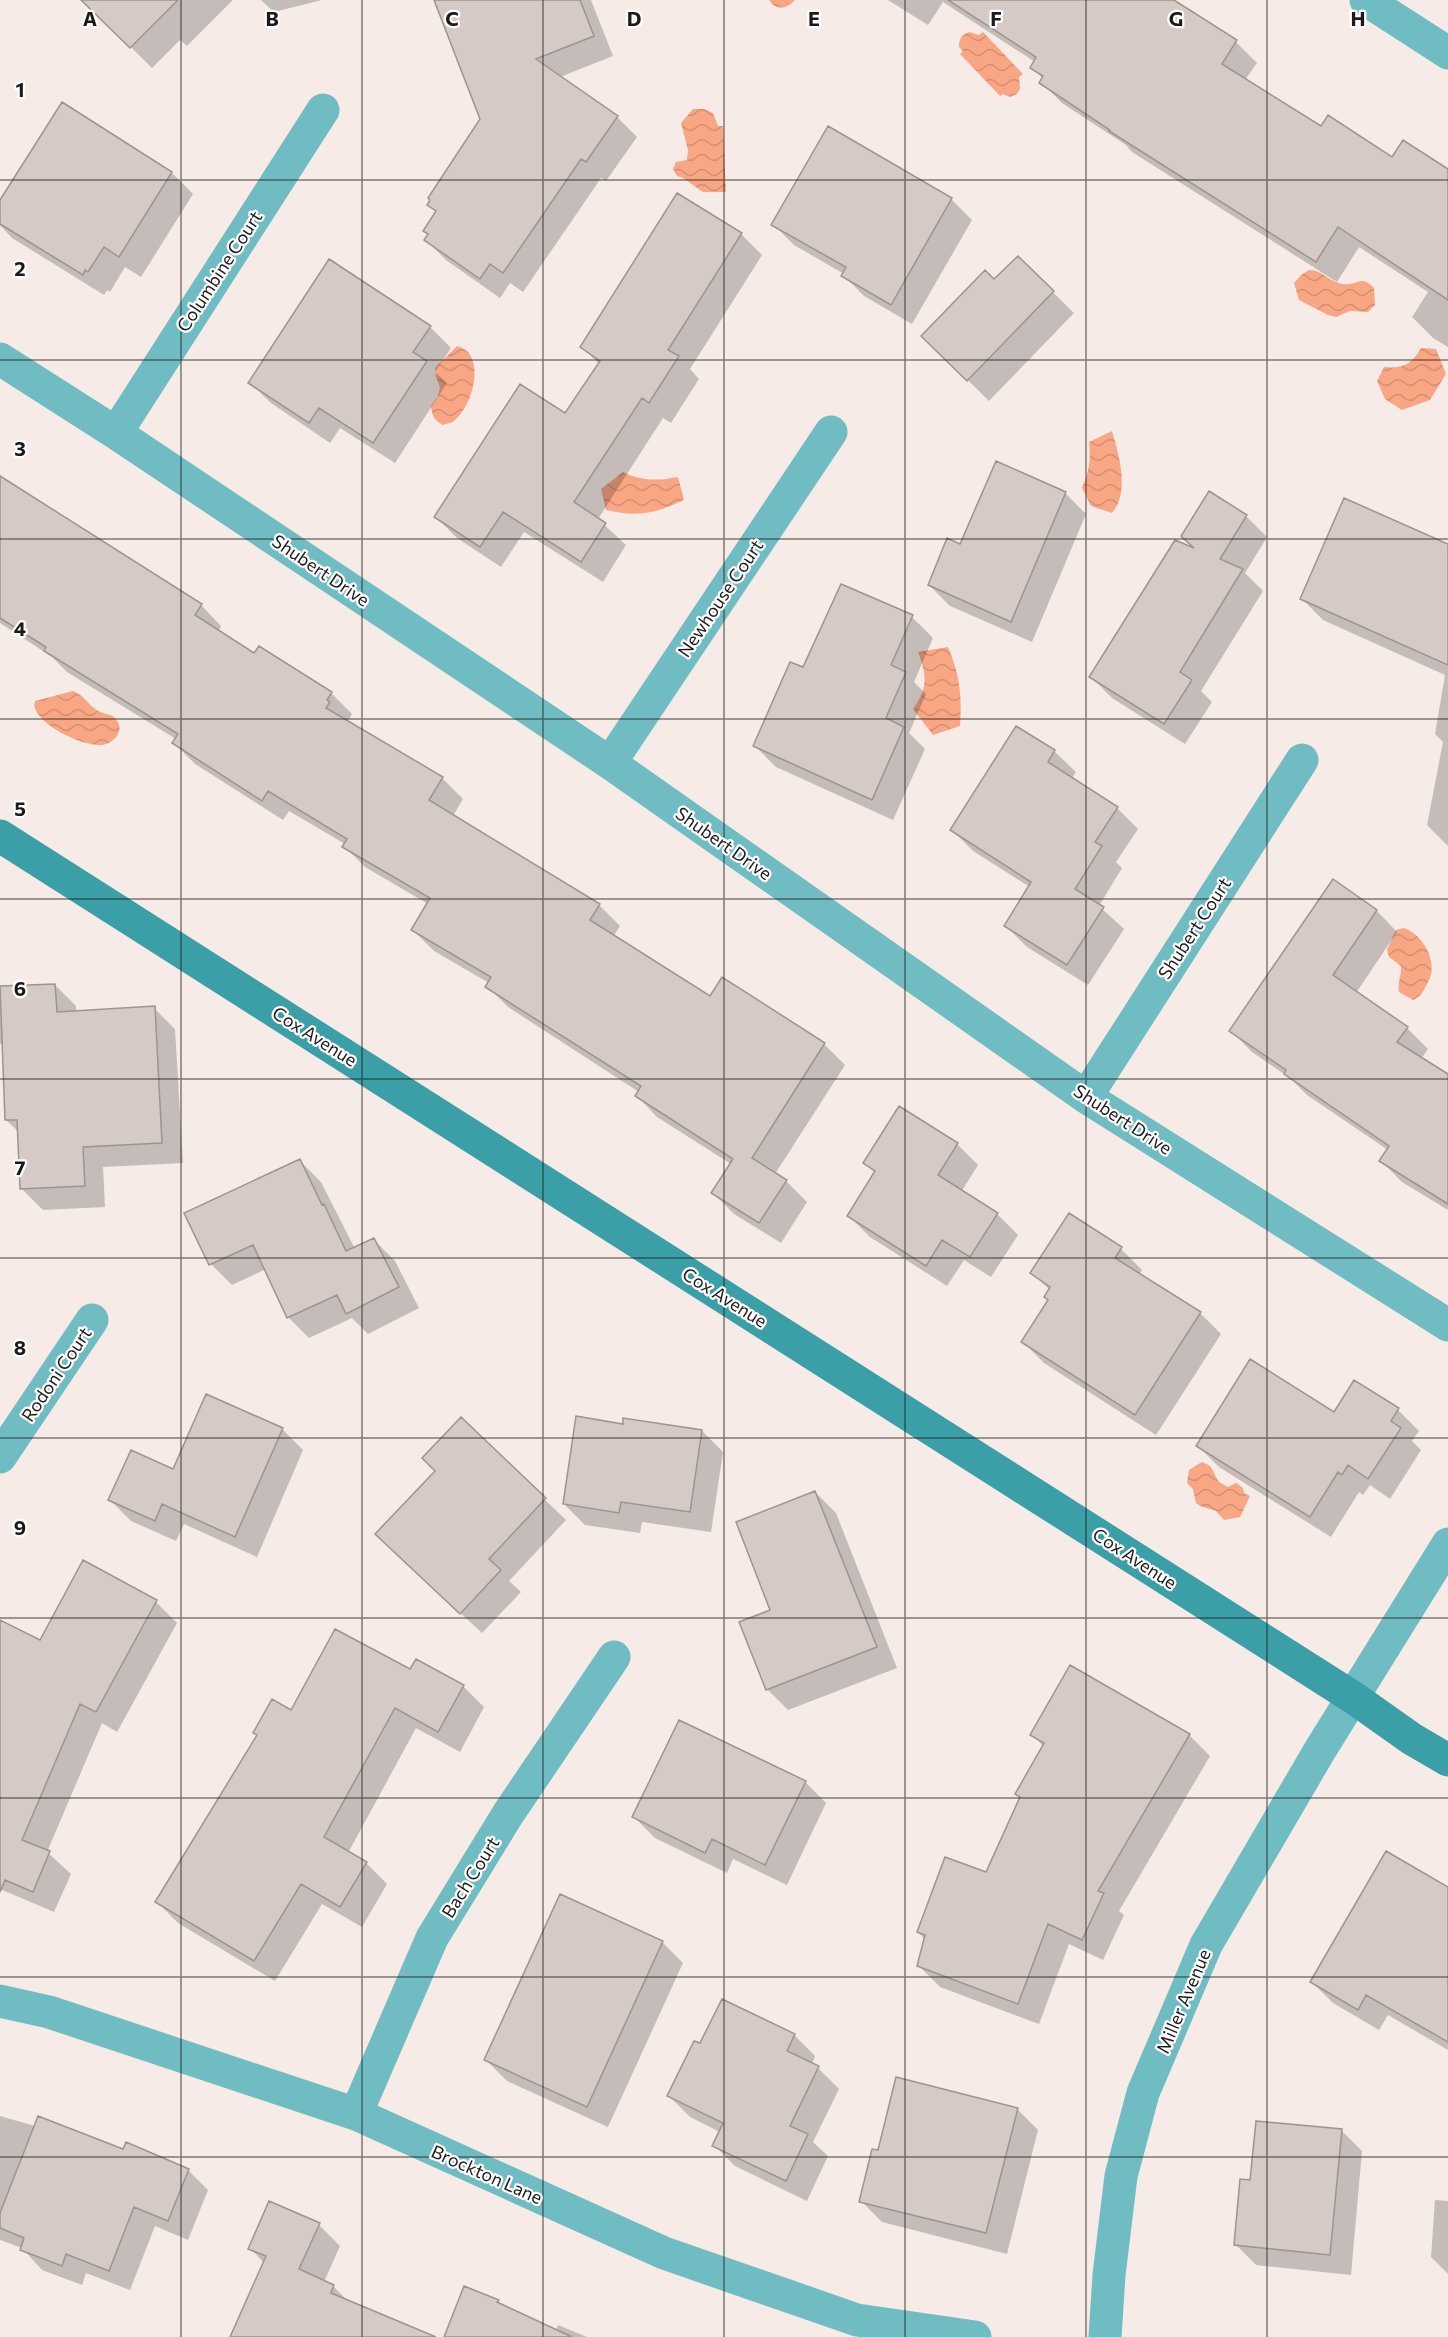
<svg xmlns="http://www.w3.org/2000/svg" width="1448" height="2337" font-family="Commissioner,sans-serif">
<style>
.water{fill:url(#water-waves)}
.shadow{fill:#0003}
.building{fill:#d5cac5;stroke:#9e938f;stroke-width:1.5}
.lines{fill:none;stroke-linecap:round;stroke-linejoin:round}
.minor{stroke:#70bcc3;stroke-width:33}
.secondary{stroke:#3a9fa7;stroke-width:33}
.grid{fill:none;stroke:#1d1918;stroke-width:1.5;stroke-opacity:0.55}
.labels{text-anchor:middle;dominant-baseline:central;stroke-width:4.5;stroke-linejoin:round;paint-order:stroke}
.street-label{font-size:18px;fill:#1d1918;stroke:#fff}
.grid-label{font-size:20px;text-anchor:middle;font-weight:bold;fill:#1d1918;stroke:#fff;stroke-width:4.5;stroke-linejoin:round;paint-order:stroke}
</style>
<defs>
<pattern id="water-waves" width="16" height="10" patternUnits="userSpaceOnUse" patternTransform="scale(1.5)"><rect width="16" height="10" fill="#f8a683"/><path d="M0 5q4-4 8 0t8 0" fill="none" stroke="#d48e70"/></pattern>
</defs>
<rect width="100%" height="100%" fill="#f6ebe6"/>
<path class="water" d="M 769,0 L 795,0 C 787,9 776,11 769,0 Z
M 969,32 L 979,35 L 983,32 L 1023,74 L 1019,77 L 1020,89 L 1017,94 L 1010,97 L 1003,94 L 1000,96 L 960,54 L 963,51 L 959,47 C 959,39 961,35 969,32 Z
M 693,109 L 704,109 L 713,113 L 718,126 L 723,126 L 726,192 L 703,192 L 683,178 L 677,176 L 673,169 L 676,162 L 687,160 L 688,150 L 681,123 Z
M 1309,270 C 1323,270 1330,283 1344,284 C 1358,286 1360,274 1374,288 L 1375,305 L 1368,312 L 1350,311 L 1336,317 L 1328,315 L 1299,300 L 1294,283 L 1301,275 Z
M 457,346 C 487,353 473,404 456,419 C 453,423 448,423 443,425 C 434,420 432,416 431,406 L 438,396 L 440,387 L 436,377 L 435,368 Z
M 1421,348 L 1436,349 L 1446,374 L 1430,400 L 1402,410 L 1385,399 L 1377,381 L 1384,367 C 1403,369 1412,364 1421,348 Z
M 1112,431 C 1119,455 1130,492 1112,513 L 1091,506 L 1082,488 C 1089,472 1091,460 1089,442 Z
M 623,472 C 641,481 658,481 678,477 L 684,500 C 655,514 637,517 606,510 L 601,489 Z
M 948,647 C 960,676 962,695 960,726 L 933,735 L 913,709 C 928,689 927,675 918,652 Z
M 73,691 C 84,695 88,705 98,711 C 104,714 111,714 115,718 C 126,729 115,743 102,745 C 82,746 38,726 34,705 L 35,701 Z
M 1404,928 C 1424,935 1439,964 1428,982 C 1423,991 1423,995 1413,1000 L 1399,992 C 1397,983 1402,975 1401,966 L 1389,957 L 1387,950 L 1396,930 Z
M 1202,1462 C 1214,1466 1213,1473 1219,1482 L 1228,1487 L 1236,1483 L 1243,1488 L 1244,1493 L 1250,1496 L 1240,1517 L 1224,1520 L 1216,1511 L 1200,1506 L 1196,1503 L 1193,1489 L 1187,1483 L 1189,1470 Z"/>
<path class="shadow" d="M 83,0 L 233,0 L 187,46 L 180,40 L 152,68 Z
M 261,0 L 322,0 L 274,12 Z
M 435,0 L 591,0 L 613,56 L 560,77 L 617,117 L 637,137 L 606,181 L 601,178 L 523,292 L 510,283 L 500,298 L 446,260 L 426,240 L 437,213 L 429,205 L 482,119 Z
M 888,0 L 1169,0 L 1236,42 L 1257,63 L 1245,80 L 1321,128 L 1393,159 L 1448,170 L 1448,347 L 1433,338 L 1412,317 L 1428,292 L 1359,247 L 1337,282 L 1132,152 L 1126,145 L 1062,103 L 1041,82 L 1043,79 L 1032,67 L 1035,62 L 943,2 L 928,25 Z
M 62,104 L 172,173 L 193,194 L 141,277 L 125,267 L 110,292 L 107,290 L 104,295 L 12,238 L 0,225 L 0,203 Z
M 951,199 L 972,220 L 912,324 L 864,296 L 843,275 L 844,274 L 794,245 L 773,224 Z
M 741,234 L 762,255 L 690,369 L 699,379 L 671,423 L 663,418 L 598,519 L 626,545 L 603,582 L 524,532 L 501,567 L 457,538 L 436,517 L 565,415 L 599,364 L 582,347 Z
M 1018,258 L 1074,313 L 989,401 L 923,336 L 994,281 Z
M 430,327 L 451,348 L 435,372 L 447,383 L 395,463 L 340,428 L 330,443 L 271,403 L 250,383 Z
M 0,477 L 201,605 L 221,626 L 218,632 L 254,655 L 331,693 L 352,714 L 348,721 L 442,778 L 463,799 L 453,816 L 599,905 L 620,926 L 613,937 L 710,998 L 723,979 L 824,1044 L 845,1065 L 775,1174 L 786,1181 L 807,1202 L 781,1243 L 734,1214 L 713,1193 L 731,1164 L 657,1117 L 637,1096 L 639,1092 L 508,1007 L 487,986 L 489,983 L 434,951 L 413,930 L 428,904 L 365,867 L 344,846 L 345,844 L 289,811 L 283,820 L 195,764 L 174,743 L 176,739 L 67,672 L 52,657 L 0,623 Z
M 1065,493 L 1086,514 L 1032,642 L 950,606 L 929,585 L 961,546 Z
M 1246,516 L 1267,537 L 1245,573 L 1263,591 L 1201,691 L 1212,702 L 1185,744 L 1112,698 L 1091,677 Z
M 1448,545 L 1448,846 L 1427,825 L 1443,742 L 1435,734 L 1445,675 L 1323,620 L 1302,599 Z
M 912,617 L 933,638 L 914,682 L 926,694 L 909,733 L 925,749 L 893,820 L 776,767 L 755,746 L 804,669 Z
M 1017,728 L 1055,752 L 1076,772 L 1071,779 L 1117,808 L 1138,829 L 1116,862 L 1122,868 L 1099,906 L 1124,929 L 1088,985 L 1027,947 L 1006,926 L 1030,887 L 973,851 L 952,830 Z
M 1334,881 L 1377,911 L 1397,932 L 1356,993 L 1407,1028 L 1428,1049 L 1421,1059 L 1448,1076 L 1448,1210 L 1402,1182 L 1381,1161 L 1388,1150 L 1307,1095 L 1290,1078 L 1252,1052 L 1231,1031 Z
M 55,985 L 76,1006 L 76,1012 L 154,1008 L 175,1029 L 183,1163 L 103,1167 L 105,1207 L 43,1210 L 22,1189 L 19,1132 L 6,1120 L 3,1045 L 0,1043 L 0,988 Z
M 957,1144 L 978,1165 L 961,1192 L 997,1214 L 1018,1235 L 991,1277 L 964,1260 L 947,1286 L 870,1237 L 849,1216 L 875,1173 L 865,1163 Z
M 300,1161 L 321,1182 L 355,1249 L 374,1240 L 395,1261 L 419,1308 L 368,1334 L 352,1318 L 309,1338 L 288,1317 L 266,1269 L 232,1285 L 211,1264 L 186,1214 Z
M 1121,1249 L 1142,1270 L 1139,1275 L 1200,1313 L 1221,1334 L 1156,1435 L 1044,1363 L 1023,1342 L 1050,1300 L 1050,1290 L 1032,1273 Z
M 1354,1382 L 1398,1410 L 1419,1431 L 1412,1441 L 1421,1450 L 1390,1499 L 1370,1485 L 1363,1495 L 1359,1492 L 1331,1537 L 1219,1467 L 1198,1446 L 1335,1414 Z
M 461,1419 L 566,1520 L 509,1581 L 521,1592 L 482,1633 L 398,1555 Z
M 624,1426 L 702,1431 L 723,1452 L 711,1532 L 642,1522 L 640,1533 L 585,1525 L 564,1504 Z
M 282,1429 L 303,1450 L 257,1557 L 184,1524 L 176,1541 L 131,1521 L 110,1500 L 174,1471 Z
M 815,1492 L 836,1513 L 897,1668 L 788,1710 L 767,1689 L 772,1610 Z
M 156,1602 L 177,1623 L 117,1732 L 102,1723 L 47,1852 L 71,1874 L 54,1912 L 0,1889 L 0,1644 L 40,1642 Z
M 411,1671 L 463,1686 L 484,1707 L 460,1752 L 416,1728 L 348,1853 L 366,1863 L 387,1884 L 362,1927 L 322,1904 L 275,1981 L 178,1923 L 157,1902 L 292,1712 Z
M 1032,1734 L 1189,1735 L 1210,1756 L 1119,1911 L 1124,1915 L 1103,1960 L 1069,1944 L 1039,2024 L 940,1987 L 919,1966 L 925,1939 L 918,1932 L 987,1873 L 1021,1798 L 1016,1794 L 1044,1747 Z
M 805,1782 L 826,1803 L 787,1885 L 733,1859 L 727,1873 L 655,1838 L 634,1817 Z
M 1448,1889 L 1448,2050 L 1388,2015 L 1379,2030 L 1333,2003 L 1312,1982 Z
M 662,1942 L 683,1963 L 608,2127 L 507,2081 L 486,2060 Z
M 722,2001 L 794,2035 L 815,2056 L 812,2065 L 818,2068 L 839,2089 L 813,2142 L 828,2156 L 807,2201 L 735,2166 L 714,2145 L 720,2132 L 690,2117 L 669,2096 L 701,2045 Z
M 1017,2109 L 1038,2130 L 1007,2254 L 882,2222 L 861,2201 L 879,2152 Z
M 0,2116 L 188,2170 L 208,2190 L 188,2240 L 155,2226 L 130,2290 L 86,2273 L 82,2285 L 42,2270 L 22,2248 L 0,2240 Z
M 1341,2130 L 1362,2151 L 1351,2275 L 1256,2265 L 1235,2244 L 1252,2182 Z
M 1435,2200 L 1448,2201 L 1448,2274 L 1431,2257 Z
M 319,2225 L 340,2246 L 324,2282 L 333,2286 L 348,2301 L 399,2337 L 242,2337 L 264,2263 L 250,2248 Z
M 498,2301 L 504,2307 L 556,2331 L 558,2325 L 587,2337 L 445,2337 Z"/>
<path class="building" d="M 81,0 L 178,0 L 130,48 Z
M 434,0 L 580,0 L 594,36 L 536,59 L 618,116 L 586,162 L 581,159 L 503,273 L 490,264 L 480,279 L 424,240 L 428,234 L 423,231 L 436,211 L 427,205 L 430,200 L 428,198 L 480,119 Z
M 948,0 L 1174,0 L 1237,40 L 1222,64 L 1321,126 L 1328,115 L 1392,157 L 1403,140 L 1448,169 L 1448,300 L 1338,227 L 1316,262 L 1109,131 L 1110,130 L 1039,83 L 1043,76 L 1030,68 L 1036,57 Z
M 62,102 L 172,172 L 119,257 L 104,247 L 88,272 L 85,270 L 83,275 L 0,224 L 0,200 Z
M 828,126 L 952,198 L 891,305 L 841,276 L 846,267 L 771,225 Z
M 677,193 L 742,233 L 668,350 L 679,356 L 649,403 L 642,398 L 574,502 L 606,523 L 581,562 L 503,512 L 480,547 L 434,517 L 520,384 L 565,413 L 600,361 L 580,347 Z
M 1018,256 L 1054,291 L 967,381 L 921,336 L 985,270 L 994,279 Z
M 329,259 L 431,326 L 413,352 L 427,361 L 373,443 L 319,408 L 309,423 L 248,383 Z
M 996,461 L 1066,492 L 1011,622 L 928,585 L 947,538 L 960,544 Z
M 0,476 L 202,604 L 195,615 L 254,653 L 259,646 L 332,692 L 327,700 L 330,702 L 326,708 L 443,777 L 429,800 L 600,904 L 590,920 L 710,996 L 722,977 L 825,1043 L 752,1158 L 787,1180 L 759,1223 L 711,1193 L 733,1159 L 635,1096 L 641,1086 L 485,987 L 491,977 L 411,930 L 430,898 L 342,847 L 347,839 L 268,791 L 262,801 L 172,743 L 178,734 L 44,651 L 46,647 L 0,618 Z
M 1209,491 L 1247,515 L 1220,559 L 1243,569 L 1180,672 L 1192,680 L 1164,724 L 1089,677 L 1175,540 L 1194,548 L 1181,536 Z
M 1344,498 L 1448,544 L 1448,665 L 1300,599 Z
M 841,584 L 913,615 L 891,665 L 906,672 L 886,718 L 904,727 L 872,800 L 753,746 L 790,662 L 803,667 Z
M 1016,726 L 1055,750 L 1048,762 L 1118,807 L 1095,842 L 1102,846 L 1075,889 L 1104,907 L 1067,965 L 1004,926 L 1031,882 L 950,830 Z
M 1333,879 L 1377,910 L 1333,975 L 1408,1027 L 1397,1042 L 1448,1074 L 1448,1204 L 1379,1161 L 1389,1146 L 1284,1074 L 1286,1070 L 1229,1031 Z
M 55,984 L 57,1012 L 155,1006 L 162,1143 L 83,1147 L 85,1186 L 20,1189 L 17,1120 L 5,1120 L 0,986 Z
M 899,1106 L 958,1143 L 938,1175 L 998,1213 L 970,1257 L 942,1240 L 926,1266 L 847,1216 L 875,1171 L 863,1163 Z
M 300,1159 L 322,1205 L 324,1204 L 346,1251 L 374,1238 L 399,1287 L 346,1314 L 337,1295 L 287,1318 L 253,1245 L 209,1265 L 184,1213 Z
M 1069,1213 L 1122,1247 L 1115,1258 L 1201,1312 L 1135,1415 L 1021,1342 L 1048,1300 L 1044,1297 L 1050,1287 L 1030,1273 Z
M 1250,1359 L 1334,1412 L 1354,1380 L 1399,1408 L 1391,1421 L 1401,1428 L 1368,1479 L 1348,1465 L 1342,1475 L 1338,1472 L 1310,1517 L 1196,1446 Z
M 206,1394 L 283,1428 L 235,1537 L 162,1504 L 155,1521 L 108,1500 L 131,1450 L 173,1469 Z
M 576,1416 L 623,1424 L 623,1418 L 702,1430 L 690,1512 L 621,1502 L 619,1513 L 563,1504 Z
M 461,1417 L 546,1498 L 489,1559 L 501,1570 L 460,1614 L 375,1534 L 435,1471 L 422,1458 Z
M 815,1491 L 877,1647 L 766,1690 L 739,1622 L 770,1610 L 736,1522 Z
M 83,1560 L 157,1600 L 96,1712 L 80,1704 L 22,1840 L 50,1851 L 33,1892 L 5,1880 L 0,1892 L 0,1620 L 40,1640 Z
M 335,1629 L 410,1669 L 416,1659 L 464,1685 L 438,1732 L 395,1708 L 324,1837 L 367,1862 L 340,1907 L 301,1884 L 254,1961 L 155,1902 L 257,1735 L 253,1733 L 272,1699 L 291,1710 Z
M 1070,1665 L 1190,1734 L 1098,1891 L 1104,1893 L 1082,1940 L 1048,1924 L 1018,2004 L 917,1966 L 925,1935 L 917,1932 L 945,1857 L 986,1872 L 1020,1797 L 1015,1794 L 1044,1743 L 1030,1735 Z
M 679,1720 L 806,1781 L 765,1865 L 712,1839 L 705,1853 L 632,1817 Z
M 1386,1851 L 1448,1887 L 1448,2042 L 1366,1995 L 1358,2010 L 1310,1982 Z
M 560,1894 L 663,1941 L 587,2107 L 484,2060 Z
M 722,1999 L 795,2034 L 787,2051 L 819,2066 L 790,2126 L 808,2134 L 786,2181 L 712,2146 L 723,2123 L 667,2096 L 694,2041 L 700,2043 Z
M 896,2077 L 1018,2108 L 986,2233 L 859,2202 L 872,2149 L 878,2150 Z
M 38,2116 L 123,2149 L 126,2142 L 189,2169 L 168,2221 L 134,2207 L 109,2271 L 66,2254 L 62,2266 L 20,2250 L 24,2238 L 0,2228 L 0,2213 Z
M 1256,2121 L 1342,2129 L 1330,2255 L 1234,2245 L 1240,2179 L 1250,2180 Z
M 269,2201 L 320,2223 L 299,2269 L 334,2285 L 331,2293 L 436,2337 L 230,2337 L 266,2256 L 248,2249 Z
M 464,2286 L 499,2300 L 497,2302 L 572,2337 L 444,2337 Z"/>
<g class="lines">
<path class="minor" d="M 1366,0 L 1448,53
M 0,359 L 116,433 L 610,763 L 1086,1097 L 1448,1325
M 116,433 L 323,110
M 610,763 L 831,432
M 1086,1097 L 1302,760
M 0,1457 L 92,1320
M 0,2001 L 49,2012 L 356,2114 L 664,2253 L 857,2320 L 975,2337
M 356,2114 L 432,1938 L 508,1814 L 614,1657
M 1105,2337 L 1109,2275 L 1121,2176 L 1143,2093 L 1206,1945 L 1320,1750 L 1448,1544"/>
<path class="secondary" d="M 0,836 L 1354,1698 L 1412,1739 L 1448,1760"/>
</g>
<path class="grid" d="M 181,0 L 181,2337M 362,0 L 362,2337M 543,0 L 543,2337M 724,0 L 724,2337M 905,0 L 905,2337M 1086,0 L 1086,2337M 1267,0 L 1267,2337M 0,180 L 1448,180M 0,360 L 1448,360M 0,539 L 1448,539M 0,719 L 1448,719M 0,899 L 1448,899M 0,1079 L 1448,1079M 0,1258 L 1448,1258M 0,1438 L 1448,1438M 0,1618 L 1448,1618M 0,1798 L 1448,1798M 0,1977 L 1448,1977M 0,2157 L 1448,2157"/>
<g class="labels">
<g class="street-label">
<text transform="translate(219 271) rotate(-57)">Columbine Court</text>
<text transform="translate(321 570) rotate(34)">Shubert Drive</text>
<text transform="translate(720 598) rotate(-56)">Newhouse Court</text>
<text transform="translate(724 843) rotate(35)">Shubert Drive</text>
<text transform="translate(1194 928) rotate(-57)">Shubert Court</text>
<text transform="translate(315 1036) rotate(32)">Cox Avenue</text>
<text transform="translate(1123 1119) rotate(33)">Shubert Drive</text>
<text transform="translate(725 1297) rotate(32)">Cox Avenue</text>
<text transform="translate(56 1374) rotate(-56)">Rodoni Court</text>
<text transform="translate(1135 1558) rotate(33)">Cox Avenue</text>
<text transform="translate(470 1877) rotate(-58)">Bach Court</text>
<text transform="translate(1183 2001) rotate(-67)">Miller Avenue</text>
<text transform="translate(487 2174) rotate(24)">Brockton Lane</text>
</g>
</g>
<g class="grid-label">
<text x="90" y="26">A</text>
<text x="272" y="26">B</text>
<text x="452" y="26">C</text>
<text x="634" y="26">D</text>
<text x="814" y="26">E</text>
<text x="996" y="26">F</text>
<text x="1176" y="26">G</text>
<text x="1358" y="26">H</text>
<text x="20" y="97">1</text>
<text x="20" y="276">2</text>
<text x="20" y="456">3</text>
<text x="20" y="636">4</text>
<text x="20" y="816">5</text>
<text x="20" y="996">6</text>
<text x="20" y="1175">7</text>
<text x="20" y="1355">8</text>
<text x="20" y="1535">9</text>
</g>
</svg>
